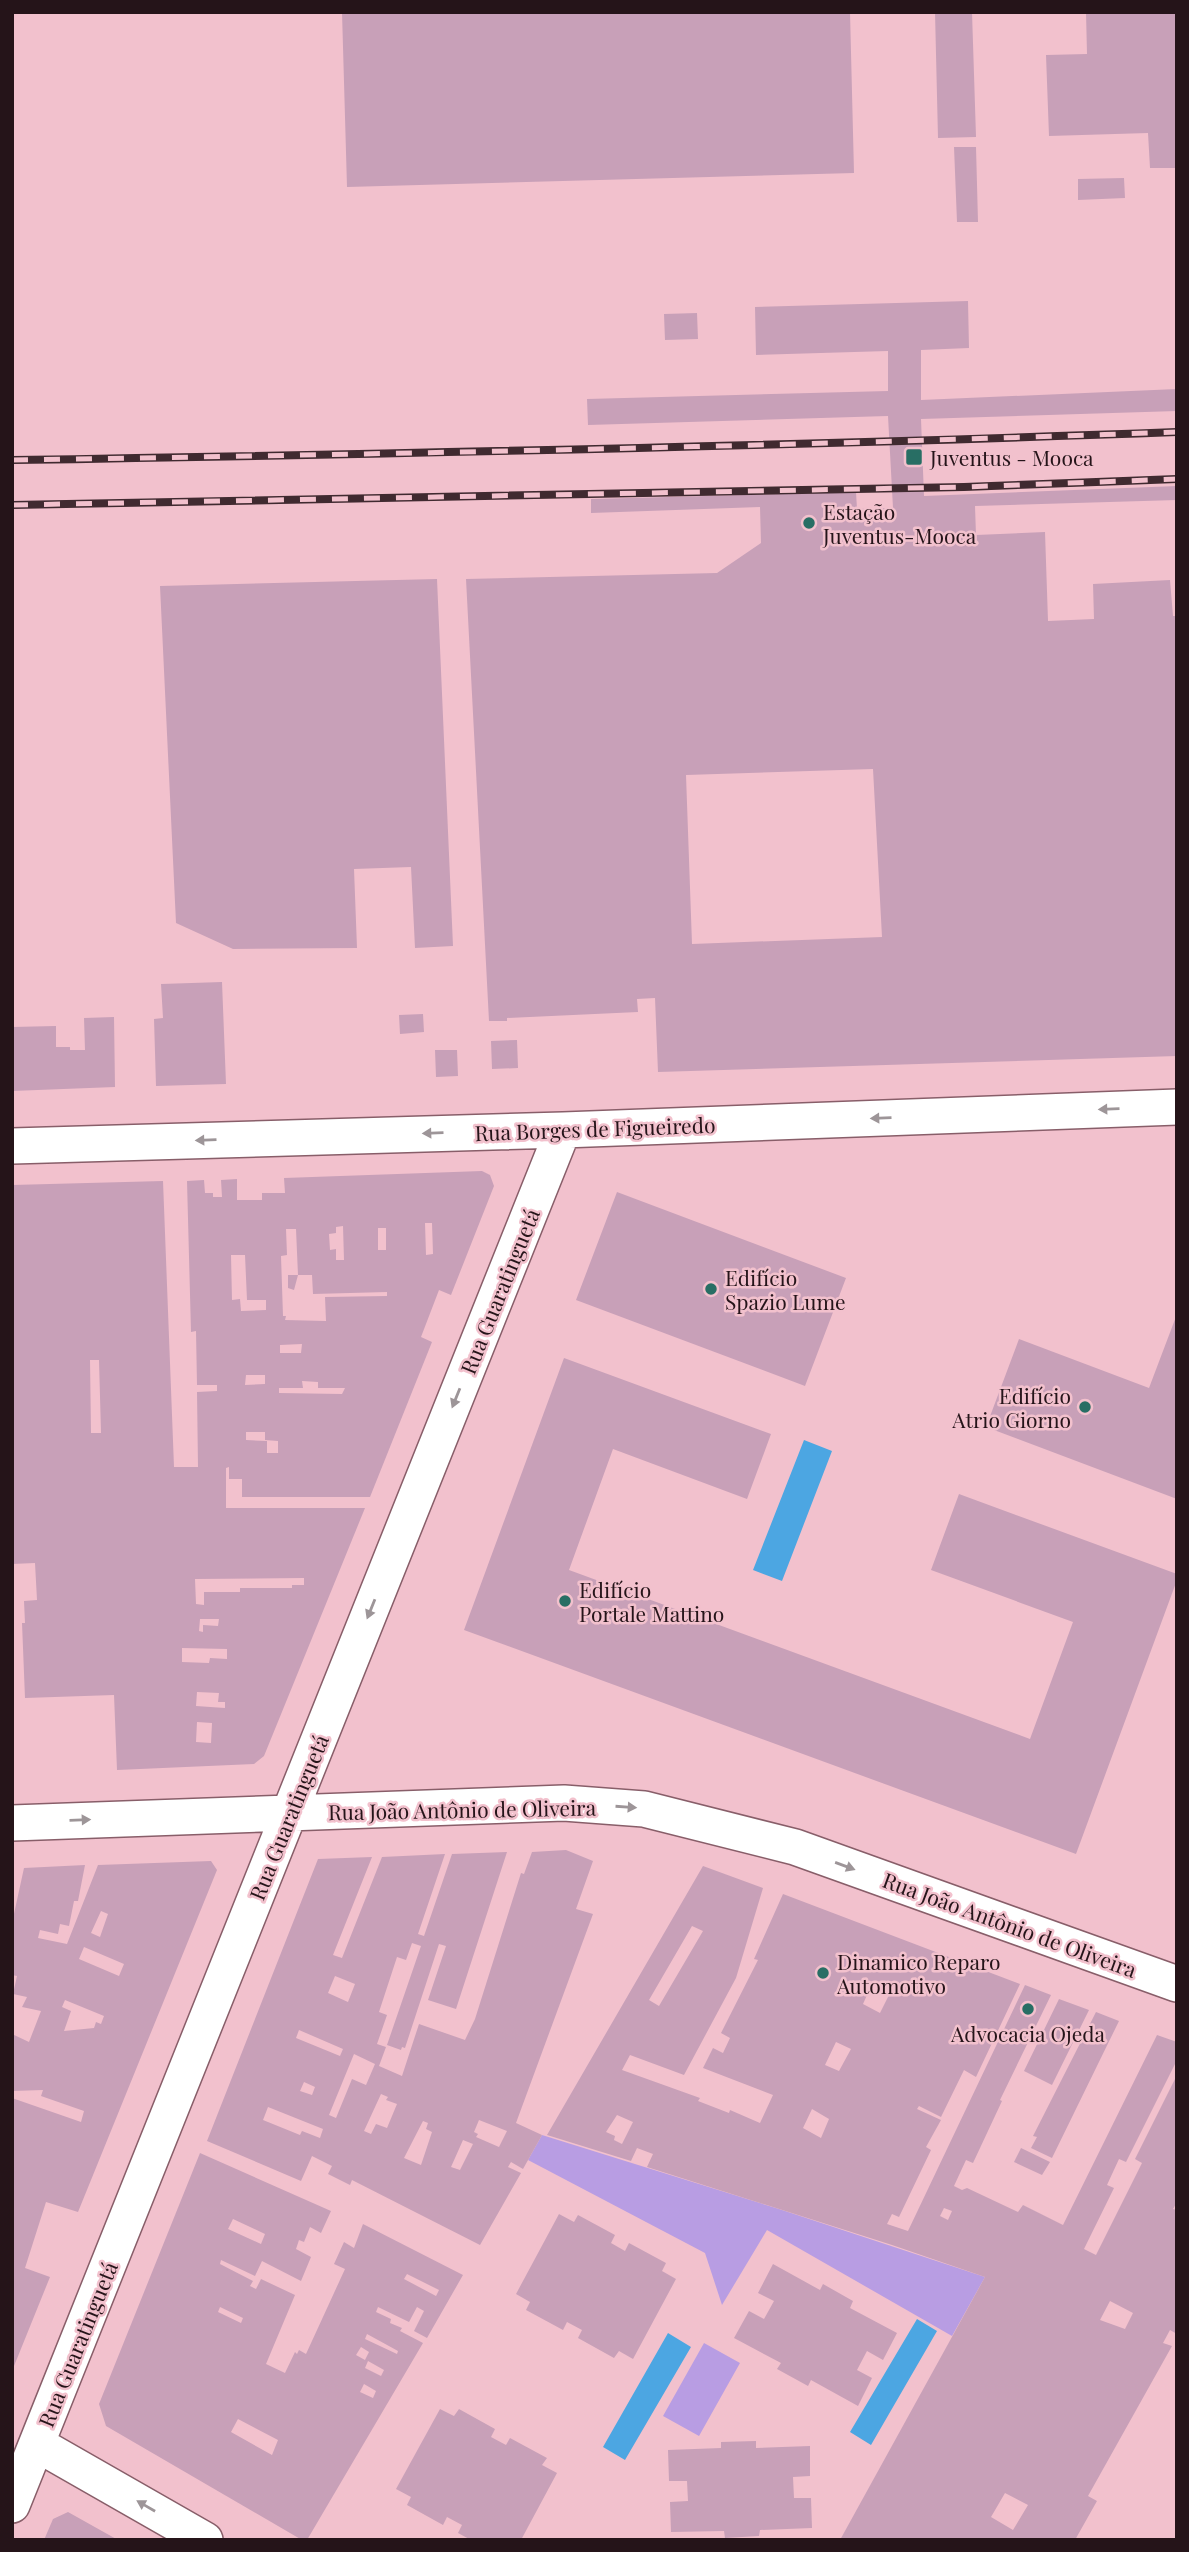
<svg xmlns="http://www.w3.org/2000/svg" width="1189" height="2552" font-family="'Playfair Display',serif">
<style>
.green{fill:#b89de3}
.water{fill:#4ca6e2}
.building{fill:#c8a0b8;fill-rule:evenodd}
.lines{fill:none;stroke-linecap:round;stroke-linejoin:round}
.street-casing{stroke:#885e69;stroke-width:38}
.street{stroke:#fff;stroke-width:35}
.rail-casing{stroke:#402a30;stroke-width:8}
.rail{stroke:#f2c1cd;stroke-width:5;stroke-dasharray:16;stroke-linecap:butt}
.oneway{fill:#9d9598}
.poi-dot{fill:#286e64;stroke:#f2c1cd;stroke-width:2.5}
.labels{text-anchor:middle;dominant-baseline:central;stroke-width:5;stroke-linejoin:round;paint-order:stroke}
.poi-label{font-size:21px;fill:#251419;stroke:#f2c1cd;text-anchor:start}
.street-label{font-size:21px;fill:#251419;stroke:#f2c1cd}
</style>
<rect width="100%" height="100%" fill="#f2c1cd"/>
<path class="green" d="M 542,2135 L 779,2209 L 985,2277 L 952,2336 L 767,2230 L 722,2305 L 705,2253 L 528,2160 Z
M 704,2343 L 740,2363 L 699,2436 L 663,2416 Z"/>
<path class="water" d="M 804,1440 L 832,1451 L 782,1581 L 753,1570 Z
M 917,2319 L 937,2331 L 871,2445 L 850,2432 Z
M 668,2333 L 691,2347 L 625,2460 L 603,2447 Z"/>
<path class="building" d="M 342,12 L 850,12 L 854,173 L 347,187 Z
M 935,12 L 972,12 L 976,137 L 938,138 Z
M 1086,12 L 1177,12 L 1177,168 L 1150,168 L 1148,133 L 1049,136 L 1046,55 L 1087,54 Z
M 954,147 L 976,147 L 978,222 L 957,222 Z
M 1124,178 L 1125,198 L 1078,200 L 1078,179 Z
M 968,301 L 969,348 L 921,350 L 921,400 L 1177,389 L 1177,411 L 921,419 L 924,496 L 1177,486 L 1177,500 L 975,506 L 976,535 L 1045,532 L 1048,621 L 1094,619 L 1093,584 L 1170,580 L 1173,616 L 1177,616 L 1177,1056 L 658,1072 L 655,998 L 637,999 L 638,1012 L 507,1018 L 507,1021 L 489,1021 L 466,579 L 717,573 L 761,543 L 760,507 L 591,513 L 591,499 L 856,492 L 857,509 L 893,508 L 888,416 L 588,425 L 587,399 L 888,391 L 888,351 L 756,355 L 755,307 ZM 873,769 L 882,937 L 692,944 L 686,775 Z
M 697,313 L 698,339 L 665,340 L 664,314 Z
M 437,579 L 453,946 L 415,948 L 411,867 L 354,869 L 357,948 L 233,949 L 176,923 L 160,586 Z
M 222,982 L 226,1084 L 156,1086 L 154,1019 L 163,1018 L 161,984 Z
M 423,1014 L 424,1032 L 400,1034 L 399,1015 Z
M 114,1017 L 115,1087 L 12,1091 L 12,1027 L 56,1026 L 56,1047 L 70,1047 L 70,1050 L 85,1050 L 84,1018 Z
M 517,1040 L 518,1068 L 492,1069 L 491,1041 Z
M 435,1050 L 457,1050 L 458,1076 L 436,1077 Z
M 482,1171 L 490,1175 L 494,1186 L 451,1295 L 439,1290 L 421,1337 L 432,1342 L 370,1497 L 242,1497 L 242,1479 L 229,1479 L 229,1467 L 226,1468 L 226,1508 L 365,1508 L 264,1756 L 254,1764 L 117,1770 L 114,1695 L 25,1698 L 22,1623 L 25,1623 L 24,1601 L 37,1600 L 35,1563 L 12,1564 L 12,1185 L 163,1181 L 174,1467 L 198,1467 L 197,1392 L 217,1391 L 217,1385 L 197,1385 L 196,1331 L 191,1332 L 187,1181 L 204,1180 L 205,1193 L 213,1193 L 213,1197 L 222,1197 L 221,1180 L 237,1179 L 237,1200 L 262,1200 L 262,1193 L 285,1193 L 284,1178 ZM 425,1223 L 432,1223 L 433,1254 L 426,1255 ZM 343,1226 L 344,1260 L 336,1260 L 336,1249 L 330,1250 L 329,1234 L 336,1233 L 336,1227 ZM 378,1228 L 386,1228 L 386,1250 L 378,1250 ZM 286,1229 L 296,1229 L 298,1275 L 312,1275 L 313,1294 L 387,1292 L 387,1296 L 325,1297 L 326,1321 L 285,1320 L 286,1316 L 283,1316 L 281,1256 L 287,1255 ZM 231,1255 L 245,1255 L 247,1300 L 266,1300 L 266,1310 L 241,1311 L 240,1299 L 232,1300 ZM 302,1344 L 301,1353 L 280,1353 L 280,1345 ZM 90,1360 L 99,1360 L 101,1433 L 91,1433 ZM 246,1375 L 265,1375 L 265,1384 L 245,1385 ZM 302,1381 L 318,1382 L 318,1388 L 345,1388 L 342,1394 L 279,1393 L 279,1388 L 303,1388 ZM 246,1432 L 265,1432 L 265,1440 L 278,1441 L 278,1453 L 267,1453 L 267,1441 L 246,1440 ZM 304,1578 L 304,1585 L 292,1585 L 292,1588 L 240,1588 L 240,1592 L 204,1592 L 204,1605 L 196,1604 L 195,1579 ZM 200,1619 L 219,1619 L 218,1626 L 203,1625 L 203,1632 L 199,1631 ZM 182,1648 L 227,1649 L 227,1659 L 210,1658 L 209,1663 L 182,1662 ZM 197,1692 L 219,1693 L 218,1702 L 225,1702 L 225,1708 L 196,1706 ZM 197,1722 L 212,1723 L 211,1743 L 196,1742 Z
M 617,1192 L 846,1278 L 805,1386 L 576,1300 Z
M 288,1275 L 298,1275 L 294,1290 L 288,1288 Z
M 1177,1314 L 1177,1499 L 986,1427 L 1019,1339 L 1149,1388 Z
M 564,1358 L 771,1434 L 747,1499 L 613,1449 L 569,1570 L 1030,1739 L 1073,1622 L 931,1570 L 959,1494 L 1177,1574 L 1177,1580 L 1076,1854 L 464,1630 Z
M 566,1850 L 593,1861 L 576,1909 L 593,1914 L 516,2123 L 542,2135 L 523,2169 L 511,2162 L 508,2167 L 521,2173 L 480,2245 L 352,2180 L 350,2185 L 328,2174 L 332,2166 L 312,2156 L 301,2181 L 207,2141 L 318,1859 L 372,1857 L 333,1955 L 342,1958 L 382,1857 L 445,1854 L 418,1934 L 424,1936 L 452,1854 L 507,1852 L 456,2009 L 428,2000 L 446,1946 L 439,1944 L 405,2048 L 402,2047 L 401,2050 L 387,2045 L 421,1946 L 412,1943 L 406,1960 L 397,1957 L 379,2012 L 387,2015 L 377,2044 L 386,2047 L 379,2066 L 402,2076 L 419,2024 L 465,2040 L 475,2019 L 521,1873 L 524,1874 L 532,1852 ZM 335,1976 L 355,1984 L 348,2002 L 328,1993 ZM 299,2030 L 343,2049 L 340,2056 L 296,2038 ZM 354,2054 L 375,2064 L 366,2085 L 352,2079 L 336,2118 L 329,2115 ZM 304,2082 L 315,2087 L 312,2095 L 300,2091 ZM 381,2094 L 388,2097 L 386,2100 L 397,2104 L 387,2128 L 376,2124 L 371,2134 L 364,2131 ZM 268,2107 L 323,2129 L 320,2138 L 302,2131 L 300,2135 L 263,2120 ZM 479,2120 L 507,2131 L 499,2147 L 476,2137 L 478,2134 L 474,2132 ZM 423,2121 L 428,2123 L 426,2129 L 432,2132 L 421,2165 L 404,2158 ZM 463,2140 L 473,2144 L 460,2170 L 451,2167 Z
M 211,1861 L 217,1870 L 78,2212 L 46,2202 L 25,2268 L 50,2277 L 12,2371 L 12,2098 L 81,2122 L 84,2111 L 41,2096 L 43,2090 L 12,2091 L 12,2034 L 29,2042 L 41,2011 L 22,2007 L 27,1997 L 13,1994 L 17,1976 L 12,1975 L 12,1923 L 24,1868 L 85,1865 L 78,1901 L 74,1901 L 69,1926 L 60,1924 L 58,1934 L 40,1930 L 38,1938 L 67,1944 L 98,1865 ZM 101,1911 L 108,1914 L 100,1937 L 91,1933 ZM 84,1947 L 124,1964 L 119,1976 L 79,1959 ZM 65,2000 L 104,2016 L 101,2024 L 96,2022 L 94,2028 L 64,2031 L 71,2011 L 62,2007 Z
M 703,1866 L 763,1888 L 736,1978 L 684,2075 L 630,2055 L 622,2070 L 700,2098 L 698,2101 L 729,2113 L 730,2110 L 760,2123 L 773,2095 L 703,2068 L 713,2048 L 723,2053 L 730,2038 L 721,2033 L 758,1960 L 754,1959 L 783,1894 L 1020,1984 L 976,2077 L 964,2070 L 941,2117 L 919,2106 L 917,2109 L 941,2120 L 926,2147 L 931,2150 L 899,2217 L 892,2214 L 887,2224 L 908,2231 L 1025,1985 L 1051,1995 L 1000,2100 L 1002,2101 L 973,2163 L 966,2160 L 954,2186 L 962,2190 L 967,2188 L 1018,2212 L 1023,2205 L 1063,2225 L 1157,2035 L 1177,2042 L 1177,2060 L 1126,2162 L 1119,2159 L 1107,2185 L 1114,2188 L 1084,2249 L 1096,2255 L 1142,2163 L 1135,2159 L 1177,2075 L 1177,2202 L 1173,2209 L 1177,2210 L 1177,2334 L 1170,2330 L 1163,2343 L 1172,2346 L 1088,2496 L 1097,2501 L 1075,2540 L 840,2540 L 985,2277 L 892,2245 L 647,2167 L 653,2154 L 637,2148 L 631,2161 L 547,2135 ZM 692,1926 L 703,1931 L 659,2006 L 649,2000 ZM 872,1984 L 890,1993 L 880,2013 L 863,2004 ZM 836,2042 L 851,2049 L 839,2071 L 825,2065 ZM 812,2109 L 829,2119 L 821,2138 L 803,2128 ZM 617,2115 L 633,2122 L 622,2144 L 614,2140 L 615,2136 L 606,2132 ZM 944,2208 L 952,2211 L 948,2220 L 940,2216 ZM 1110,2301 L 1133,2313 L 1125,2329 L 1100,2320 ZM 1005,2493 L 1028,2505 L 1013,2530 L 991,2517 Z
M 1059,1999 L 1089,2010 L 1052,2085 L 1024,2071 Z
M 1096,2012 L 1119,2021 L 1052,2158 L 1031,2148 L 1037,2137 L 1033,2136 Z
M 1021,2148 L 1050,2162 L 1042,2175 L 1014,2162 Z
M 200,2153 L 331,2211 L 321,2233 L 310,2227 L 304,2242 L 299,2240 L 296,2249 L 311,2257 L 301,2281 L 262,2261 L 255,2276 L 221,2260 L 220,2264 L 253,2281 L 250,2286 L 256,2289 L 261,2279 L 295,2295 L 266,2364 L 285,2373 L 295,2352 L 297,2354 L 299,2350 L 306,2354 L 345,2269 L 334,2264 L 344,2242 L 354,2248 L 363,2224 L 463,2275 L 427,2338 L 414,2331 L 424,2311 L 417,2307 L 409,2322 L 378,2307 L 376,2312 L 391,2319 L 390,2323 L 402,2328 L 400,2331 L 423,2343 L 307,2540 L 302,2540 L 106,2426 L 99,2404 ZM 233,2219 L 265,2234 L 261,2244 L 228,2229 ZM 407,2274 L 439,2290 L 436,2296 L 404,2279 ZM 220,2307 L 243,2318 L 241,2323 L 218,2312 ZM 367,2334 L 398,2351 L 397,2354 L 365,2339 ZM 361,2347 L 369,2352 L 365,2360 L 356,2355 ZM 368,2361 L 384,2370 L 381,2376 L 365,2368 ZM 364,2384 L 376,2391 L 373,2398 L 360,2392 ZM 238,2419 L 278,2440 L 272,2455 L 231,2432 Z
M 559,2214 L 574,2222 L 578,2215 L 615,2235 L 611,2243 L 625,2251 L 629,2243 L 666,2263 L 662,2271 L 676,2279 L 633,2359 L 619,2351 L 614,2358 L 578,2338 L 582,2330 L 567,2322 L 563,2330 L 526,2310 L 530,2302 L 516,2294 Z
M 773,2264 L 820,2290 L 823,2284 L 853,2301 L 850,2308 L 897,2333 L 883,2360 L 867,2351 L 857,2370 L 872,2378 L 858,2406 L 811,2380 L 808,2386 L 777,2369 L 781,2363 L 734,2338 L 749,2311 L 764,2319 L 774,2301 L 758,2293 Z
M 440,2409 L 454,2416 L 459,2409 L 495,2429 L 491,2437 L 506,2445 L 510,2438 L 547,2458 L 542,2465 L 557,2473 L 521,2540 L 471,2540 L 458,2533 L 462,2525 L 447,2517 L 443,2525 L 407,2505 L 411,2497 L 396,2489 Z
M 756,2441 L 756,2448 L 810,2446 L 810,2476 L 793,2477 L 794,2498 L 811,2498 L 812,2528 L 760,2530 L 759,2536 L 725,2538 L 724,2531 L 671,2532 L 670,2502 L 688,2501 L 687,2481 L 669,2481 L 668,2450 L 721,2448 L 721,2442 Z
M 68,2512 L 118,2540 L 44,2540 L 53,2519 Z"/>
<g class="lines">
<defs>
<path id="street" d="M 12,1146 L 563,1130 L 1177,1107
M 12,1823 L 564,1803 L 644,1809 L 795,1847 L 1177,1984
M 37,2444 L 205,2540
M 12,2505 L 563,1130"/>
</defs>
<use href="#street" class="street-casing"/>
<use href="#street" class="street"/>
<defs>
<path id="rail" d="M 12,460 C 400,454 789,446 1177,432
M 12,505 L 964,487 L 1177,479"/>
</defs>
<use href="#rail" class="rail-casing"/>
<use href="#rail" class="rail"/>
</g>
<defs><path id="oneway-solid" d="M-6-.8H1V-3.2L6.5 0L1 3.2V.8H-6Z" transform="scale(1.75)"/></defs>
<g class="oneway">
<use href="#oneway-solid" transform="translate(1109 1109) rotate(178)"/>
<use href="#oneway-solid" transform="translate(881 1118) rotate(178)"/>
<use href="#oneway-solid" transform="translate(433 1133) rotate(178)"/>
<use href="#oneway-solid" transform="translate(206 1140) rotate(178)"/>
<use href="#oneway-solid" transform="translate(456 1398) rotate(112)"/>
<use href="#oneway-solid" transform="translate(371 1609) rotate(112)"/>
<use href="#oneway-solid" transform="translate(626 1807) rotate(4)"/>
<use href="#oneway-solid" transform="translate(80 1820) rotate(-2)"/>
<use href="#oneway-solid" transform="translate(845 1866) rotate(20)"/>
<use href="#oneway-solid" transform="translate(146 2506) rotate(-150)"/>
</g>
<g class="poi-dot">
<rect x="905" y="448" width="18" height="18" rx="3.5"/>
<circle cx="809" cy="523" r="7"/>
<circle cx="711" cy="1289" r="7"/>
<circle cx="1085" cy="1407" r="7"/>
<circle cx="565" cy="1601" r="7"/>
<circle cx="823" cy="1973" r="7"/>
<circle cx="1028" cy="2009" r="7"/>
</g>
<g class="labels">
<g class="poi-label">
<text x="930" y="457">Juventus - Mooca</text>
<text x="823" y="511">Estação<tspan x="823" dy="24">Juventus-Mooca</tspan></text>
<text x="725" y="1277">Edifício<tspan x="725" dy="24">Spazio Lume</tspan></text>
<text x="1071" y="1395" text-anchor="end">Edifício<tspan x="1071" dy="24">Atrio Giorno</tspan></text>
<text x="579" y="1589">Edifício<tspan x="579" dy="24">Portale Mattino</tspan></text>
<text x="837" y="1961">Dinamico Reparo<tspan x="837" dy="24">Automotivo</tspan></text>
<text x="1028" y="2033" text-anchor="middle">Advocacia Ojeda</text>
</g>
<g class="street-label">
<text transform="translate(595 1128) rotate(-2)">Rua Borges de Figueiredo</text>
<text transform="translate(499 1291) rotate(-68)">Rua Guaratinguetá</text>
<text transform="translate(462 1809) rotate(-1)">Rua João Antônio de Oliveira</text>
<text transform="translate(288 1817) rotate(-68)">Rua Guaratinguetá</text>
<text transform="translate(1010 1924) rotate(20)">Rua João Antônio de Oliveira</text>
<text transform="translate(77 2344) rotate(-68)">Rua Guaratinguetá</text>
</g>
</g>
<rect width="1189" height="2552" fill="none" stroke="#251419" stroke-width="28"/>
</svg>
